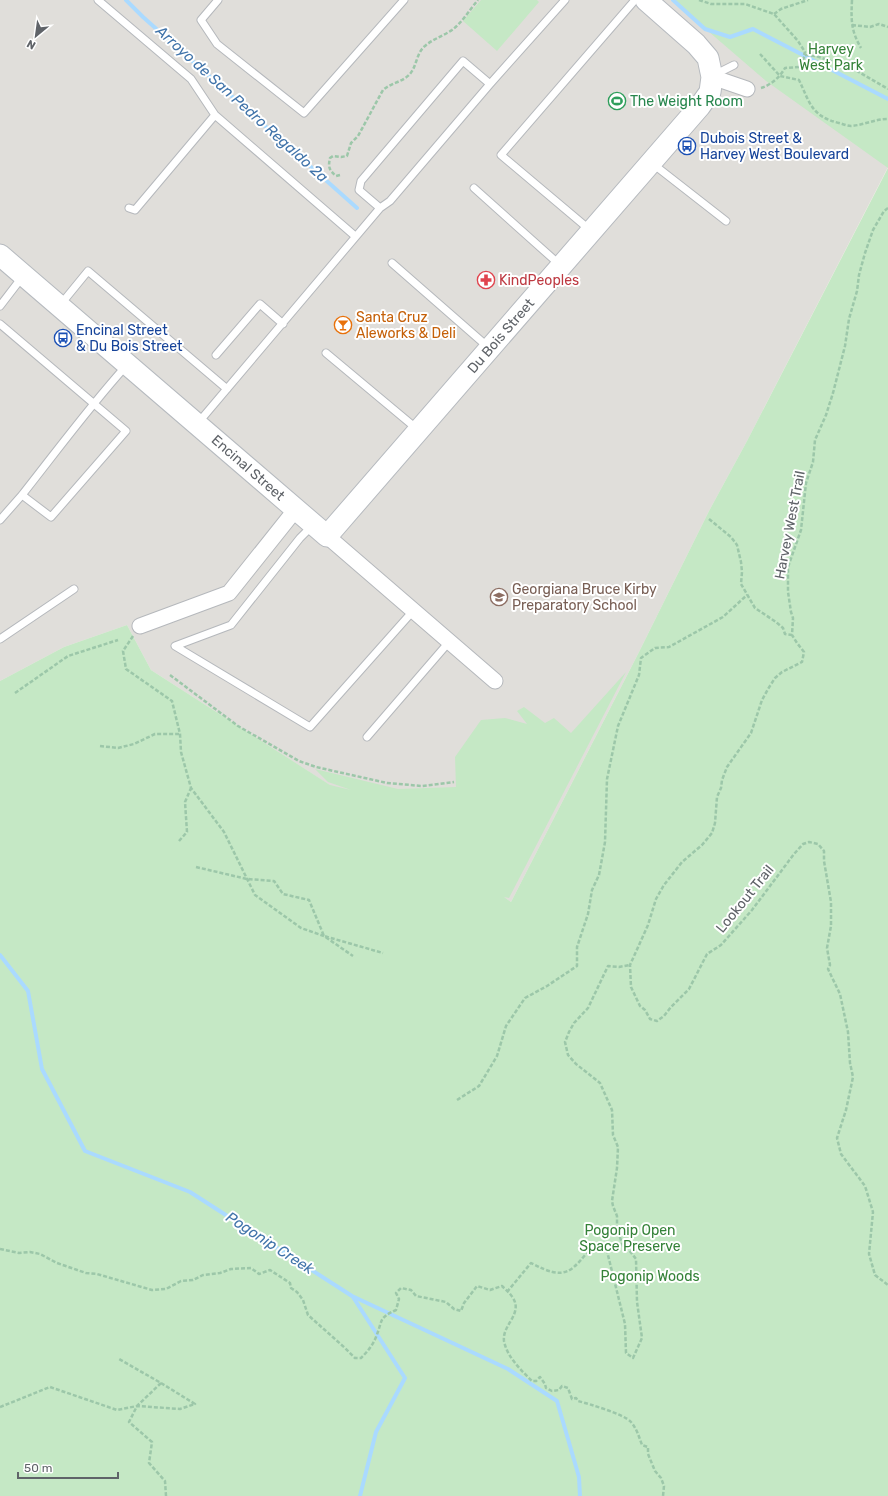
<svg xmlns="http://www.w3.org/2000/svg" width="888" height="1496" font-family="Rubik,sans-serif">
<style>
.industrial{fill:#e0deda}
.green{fill:#c5e8c5}
.lines{fill:none;stroke-linecap:round;stroke-linejoin:round}
.stream{stroke:#aadaff;stroke-width:4}
.lane-casing{stroke:#b5b8bc;stroke-width:9}
.street-casing{stroke:#b5b8bc;stroke-width:17}
.secondary-casing{stroke:#b6babf;stroke-width:23}
.path{stroke:#9cc7a9;stroke-width:2.5;stroke-dasharray:4 2;stroke-linecap:butt}
.lane{stroke:#fff;stroke-width:7}
.street{stroke:#fff;stroke-width:15}
.secondary{stroke:#fff;stroke-width:21}
.labels{text-anchor:middle;dominant-baseline:central;stroke-width:4;stroke-linejoin:round;paint-order:stroke}
.park-label{font-size:14px;fill:#348238;stroke:#fff}
.leisure-label{font-size:14px;fill:#27864d;stroke:#fff;text-anchor:start}
.transit-label{font-size:14px;fill:#164399;stroke:#fff;text-anchor:start}
.health-label{font-size:14px;fill:#be3a42;stroke:#fff;text-anchor:start}
.food-label{font-size:14px;fill:#c56008;stroke:#fff;text-anchor:start}
.street-label{font-size:14px;fill:#5f6368;stroke:#fff}
.education-label{font-size:14px;fill:#785e54;stroke:#fff;text-anchor:start}
.water-label{font-size:15px;font-style:italic;fill:#4174aa;stroke:#fff}
</style>
<rect width="100%" height="100%" fill="#f1efe8"/>
<path class="industrial" d="M 0,0 L 672,0 L 888,167 L 747,441 L 709,511 L 639,652 L 511,902 L 151,670 L 127,625 L 64,647 L 0,681 Z"/>
<path class="green" d="M 481,0 L 537,0 L 539,2 L 497,51 L 463,21 Z
M 672,0 L 888,0 L 888,1496 L 0,1496 L 0,681 L 64,647 L 127,625 L 151,670 L 330,785 L 351,790 L 328,782 L 315,769 L 398,789 L 456,787 L 455,757 L 481,720 L 505,718 L 527,724 L 517,711 L 524,707 L 545,723 L 554,718 L 571,733 L 626,672 L 509,898 L 504,897 L 511,902 L 639,652 L 709,511 L 747,441 L 888,168 L 766,81 Z"/>
<g class="lines">
<path class="stream" d="M 126,0 L 143,17 L 357,208
M 673,0 L 705,29 L 730,37 L 753,29 L 888,99
M 0,955 L 28,991 L 42,1069 L 85,1151 L 190,1192 L 352,1296 L 508,1369 L 557,1401 L 579,1477 L 580,1496
M 353,1297 L 405,1378 L 376,1432 L 360,1496"/>
<defs>
<path id="lane" d="M 98,0 L 191,79 L 215,115 L 355,236
M 218,0 L 201,20 L 217,44 L 304,113 L 404,0
M 714,75 L 734,65
M 490,84 L 463,61 L 361,181 L 359,190 L 380,208 L 390,201 L 490,84 L 565,0
M 653,164 L 726,221
M 474,188 L 560,265
M 129,208 L 135,210 L 215,115
M 590,230 L 501,155 L 635,0
M 392,263 L 488,347
M 61,304 L 88,271 L 227,389
M 0,306 L 23,276
M 0,324 L 126,431 L 51,517 L 22,495 C 56,452 89,407 126,366
M 326,353 L 417,429
M 216,355 L 260,304 L 283,324
M 198,423 L 380,208
M 0,520 L 22,495
M 312,526 L 300,538 L 231,625 L 175,646 L 310,727 L 413,611
M 0,639 L 74,589
M 367,737 L 449,642"/>
<path id="street" d="M 712,77 L 747,89
M 327,536 L 495,681
M 140,626 L 229,593 L 296,509"/>
<path id="secondary" d="M 0,255 L 327,536 L 700,106 L 710,92 L 712,77 L 708,58 L 696,44 L 646,0"/>
</defs>
<use href="#lane" class="lane-casing"/>
<use href="#street" class="street-casing"/>
<use href="#secondary" class="secondary-casing"/>
<path class="path" d="M 699,0 L 711,4 L 745,4 L 774,14 L 798,41 L 805,52 L 804,55
M 852,0 C 851,20 851,31 861,48
M 774,14 L 781,9 L 808,0
M 852,25 L 870,27 L 879,24 L 888,27
M 760,54 L 780,76 L 799,80 C 810,103 811,116 839,123 C 843,124 847,126 851,126 C 864,125 875,119 888,119
M 761,88 C 771,85 780,77 785,68 L 800,67 L 805,55 L 816,56 L 852,68 L 888,89
M 340,175 L 336,176 C 329,170 328,167 330,158 L 333,156 L 341,157 L 347,156 L 351,143 L 358,136 L 383,90 C 391,83 402,82 409,75 C 417,67 416,53 425,46 C 433,39 443,36 452,30 C 462,23 470,9 478,0
M 888,208 L 884,211 L 873,230 L 865,253 L 859,275 L 857,291 L 849,319 L 845,346 L 833,393 L 826,415 L 815,440 L 813,462 L 806,483 L 801,530 L 788,567 L 788,592 L 791,612 L 793,618 L 792,635 L 797,643 L 804,652 L 802,662 L 782,672 L 775,678 L 768,689 L 762,700 L 751,733 L 727,767 L 722,780 L 721,788 L 717,797 L 715,823 L 712,833 L 702,845 L 682,862 L 664,885 L 656,899 L 648,925 L 630,965 L 631,987 L 640,1006 L 645,1010 L 650,1019 L 657,1021 L 664,1016 L 671,1007 L 689,989 L 707,954 L 721,945 L 729,936 L 752,910 L 794,854 L 803,844 L 809,842 L 818,844 L 824,851 L 824,861 L 831,902 L 831,926 L 827,948 L 830,965 L 828,969 L 840,994 L 848,1032 L 850,1063 L 853,1077 L 846,1110 L 837,1138 L 841,1154 L 865,1186 L 873,1212 L 869,1254 L 875,1275 L 888,1285
M 709,519 L 731,537 L 737,545 L 741,562 L 742,572 L 741,584 L 755,608 L 776,622 L 783,628 L 785,634 L 792,635
M 133,636 L 123,651 L 126,669 L 172,701 L 180,734 L 181,752 L 191,788 L 224,832 L 255,895 L 301,928 L 324,936 L 353,956
M 170,675 L 238,726 L 299,761 L 316,767 L 387,783 L 422,786 L 454,782
M 15,693 L 68,656 L 118,640
M 100,746 L 118,748 L 134,744 L 155,734 L 180,734
M 179,841 L 187,832 L 185,802 L 191,788
M 196,867 L 247,879 L 274,881 L 283,894 L 309,900 L 324,936 L 383,953
M 457,1100 L 479,1086 L 497,1056 L 506,1026 L 525,998 L 547,986 L 577,966 L 577,947 L 588,914 L 592,890 L 599,875 L 605,842 L 607,779 L 618,726 L 639,675 L 641,658 L 655,648 L 669,647 L 723,617 L 747,595
M 0,1249 L 19,1253 L 30,1252 L 40,1254 L 57,1263 L 86,1273 L 97,1274 L 152,1290 L 166,1289 L 181,1281 L 193,1280 L 203,1275 L 220,1273 L 231,1269 L 251,1268 L 259,1274 L 270,1270 L 290,1283 L 291,1288 L 297,1292 L 303,1300 L 308,1315 L 345,1348 L 355,1358 L 361,1358 C 367,1352 373,1345 376,1337 C 383,1320 378,1318 396,1310 L 399,1299 L 396,1293 L 401,1288 L 411,1290 L 416,1296 L 446,1302 L 454,1309 L 461,1311 L 464,1303 L 477,1286 L 490,1290 L 502,1286 C 506,1290 510,1293 513,1298 C 523,1314 502,1325 504,1341 C 507,1357 521,1370 532,1381 L 536,1381 L 540,1377 L 545,1384 L 546,1388 L 552,1391 L 559,1390 L 562,1386 L 568,1388 L 572,1399 L 576,1398 L 578,1401 C 589,1404 624,1414 631,1422 C 637,1429 639,1437 642,1445 L 648,1447 L 648,1454 L 655,1471 L 661,1478 L 664,1486 L 663,1496
M 507,1292 L 531,1263 C 567,1282 571,1272 594,1244 L 605,1243 L 625,1324 L 626,1353 L 633,1358 L 642,1338 L 637,1302 L 636,1259 L 629,1250 L 623,1246 L 617,1229 L 617,1216 L 613,1206 L 612,1201 L 617,1168 L 618,1147 L 613,1135 L 612,1110 L 600,1083 L 576,1064 L 568,1055 L 565,1042 L 569,1032 L 574,1023 L 588,1008 L 608,966 L 619,967 L 630,965
M 161,1383 L 137,1406 L 129,1422 L 152,1442 L 149,1463 L 165,1481 L 166,1496
M 0,1407 L 50,1387 L 117,1410 L 137,1406 L 180,1409 L 195,1404 L 161,1383 L 119,1359"/>
<use href="#lane" class="lane"/>
<use href="#street" class="street"/>
<use href="#secondary" class="secondary"/>
</g>
<defs>
<symbol id="stadium-ring" viewBox="-11 -11 22 22"><circle r="9.5" fill="#fff" stroke="#2e9e5b" stroke-width="1.5"/><path d="M0-5a6.5 5 0 1 0 0 10a6.5 5 0 1 0 0-10ZM-3.5-1.8h7v3.6h-7Z" fill="#2e9e5b"/></symbol>
<symbol id="bus-ring" viewBox="-11 -11 22 22"><circle r="9.5" fill="#fff" stroke="#1a4fb4" stroke-width="1.5"/><path d="M-5-6H5V4H4V6H2V4H-2V6H-4V4H-5ZM-3.5-4V0h7V-4ZM-3.5 1.2v1.5H-2V1.2ZM2 1.2v1.5H3.5V1.2Z" fill="#1a4fb4"/></symbol>
<symbol id="pharmacy-ring" viewBox="-11 -11 22 22"><circle r="9.5" fill="#fff" stroke="#e0444e" stroke-width="1.5"/><path d="M-2-6h4v4h4v4h-4v4h-4v-4h-4v-4h4Z" fill="#e0444e"/></symbol>
<symbol id="bar-ring" viewBox="-11 -11 22 22"><circle r="9.5" fill="#fff" stroke="#e8710a" stroke-width="1.5"/><path d="M-6-5H6L.8 .8V4.5H3.5V6h-7V4.5H-.8V.8Z" fill="#e8710a"/></symbol>
<symbol id="school-ring" viewBox="-11 -11 22 22"><circle r="9.5" fill="#fff" stroke="#8d6e63" stroke-width="1.5"/><path d="M0-5L7-2L0 1L-7-2ZM-4 1L0 2.5L4 1V4Q0 6-4 4Z" fill="#8d6e63"/></symbol>
</defs>
<g fill-rule="evenodd">
<use href="#stadium-ring" x="607" y="91" width="20" height="20"/>
<use href="#bus-ring" x="677" y="136" width="20" height="20"/>
<use href="#pharmacy-ring" x="476" y="270" width="20" height="20"/>
<use href="#bar-ring" x="333" y="315" width="20" height="20"/>
<use href="#bus-ring" x="53" y="328" width="20" height="20"/>
<use href="#school-ring" x="489" y="587" width="20" height="20"/>
</g>
<g class="labels">
<g class="park-label">
<text x="831" y="49">Harvey<tspan x="831" dy="16">West Park</tspan></text>
<text x="630" y="1230">Pogonip Open<tspan x="630" dy="16">Space Preserve</tspan></text>
<text x="650" y="1276">Pogonip Woods</text>
</g>
<g class="leisure-label">
<text x="630" y="101">The Weight Room</text>
</g>
<g class="transit-label">
<text x="700" y="138">Dubois Street &amp;<tspan x="700" dy="16">Harvey West Boulevard</tspan></text>
<text x="76" y="330">Encinal Street<tspan x="76" dy="16">&amp; Du Bois Street</tspan></text>
</g>
<g class="health-label">
<text x="499" y="280">KindPeoples</text>
</g>
<g class="food-label">
<text x="356" y="317">Santa Cruz<tspan x="356" dy="16">Aleworks &amp; Deli</tspan></text>
</g>
<g class="street-label">
<text transform="translate(501 336) rotate(-49)">Du Bois Street</text>
<text transform="translate(248 468) rotate(41)">Encinal Street</text>
<text transform="translate(790 525) rotate(-79)">Harvey West Trail</text>
<text transform="translate(745 899) rotate(-51)">Lookout Trail</text>
</g>
<g class="education-label">
<text x="512" y="589">Georgiana Bruce Kirby<tspan x="512" dy="16">Preparatory School</tspan></text>
</g>
<g class="water-label">
<text transform="translate(242 104) rotate(42)">Arroyo de San Pedro Regaldo 2a</text>
<text transform="translate(270 1243) rotate(33)">Pogonip Creek</text>
</g>
</g>
<g transform="translate(36 36) rotate(209)" stroke="#ffffff" stroke-width="3" paint-order="stroke">
<path d="M0-3L7 15L0 10L-7 15Z" fill="#5f6368"/>
<text y="-6" font-size="11" font-weight="bold" text-anchor="middle" fill="#5f6368">N</text>
</g>
<path d="M18 1472v6h100v-6" fill="none" stroke="#5f6368" stroke-width="2"/>
<text x="24" y="1472" font-size="12" fill="#5f6368" stroke="#ffffff" stroke-width="3" paint-order="stroke">50 m</text>
</svg>
